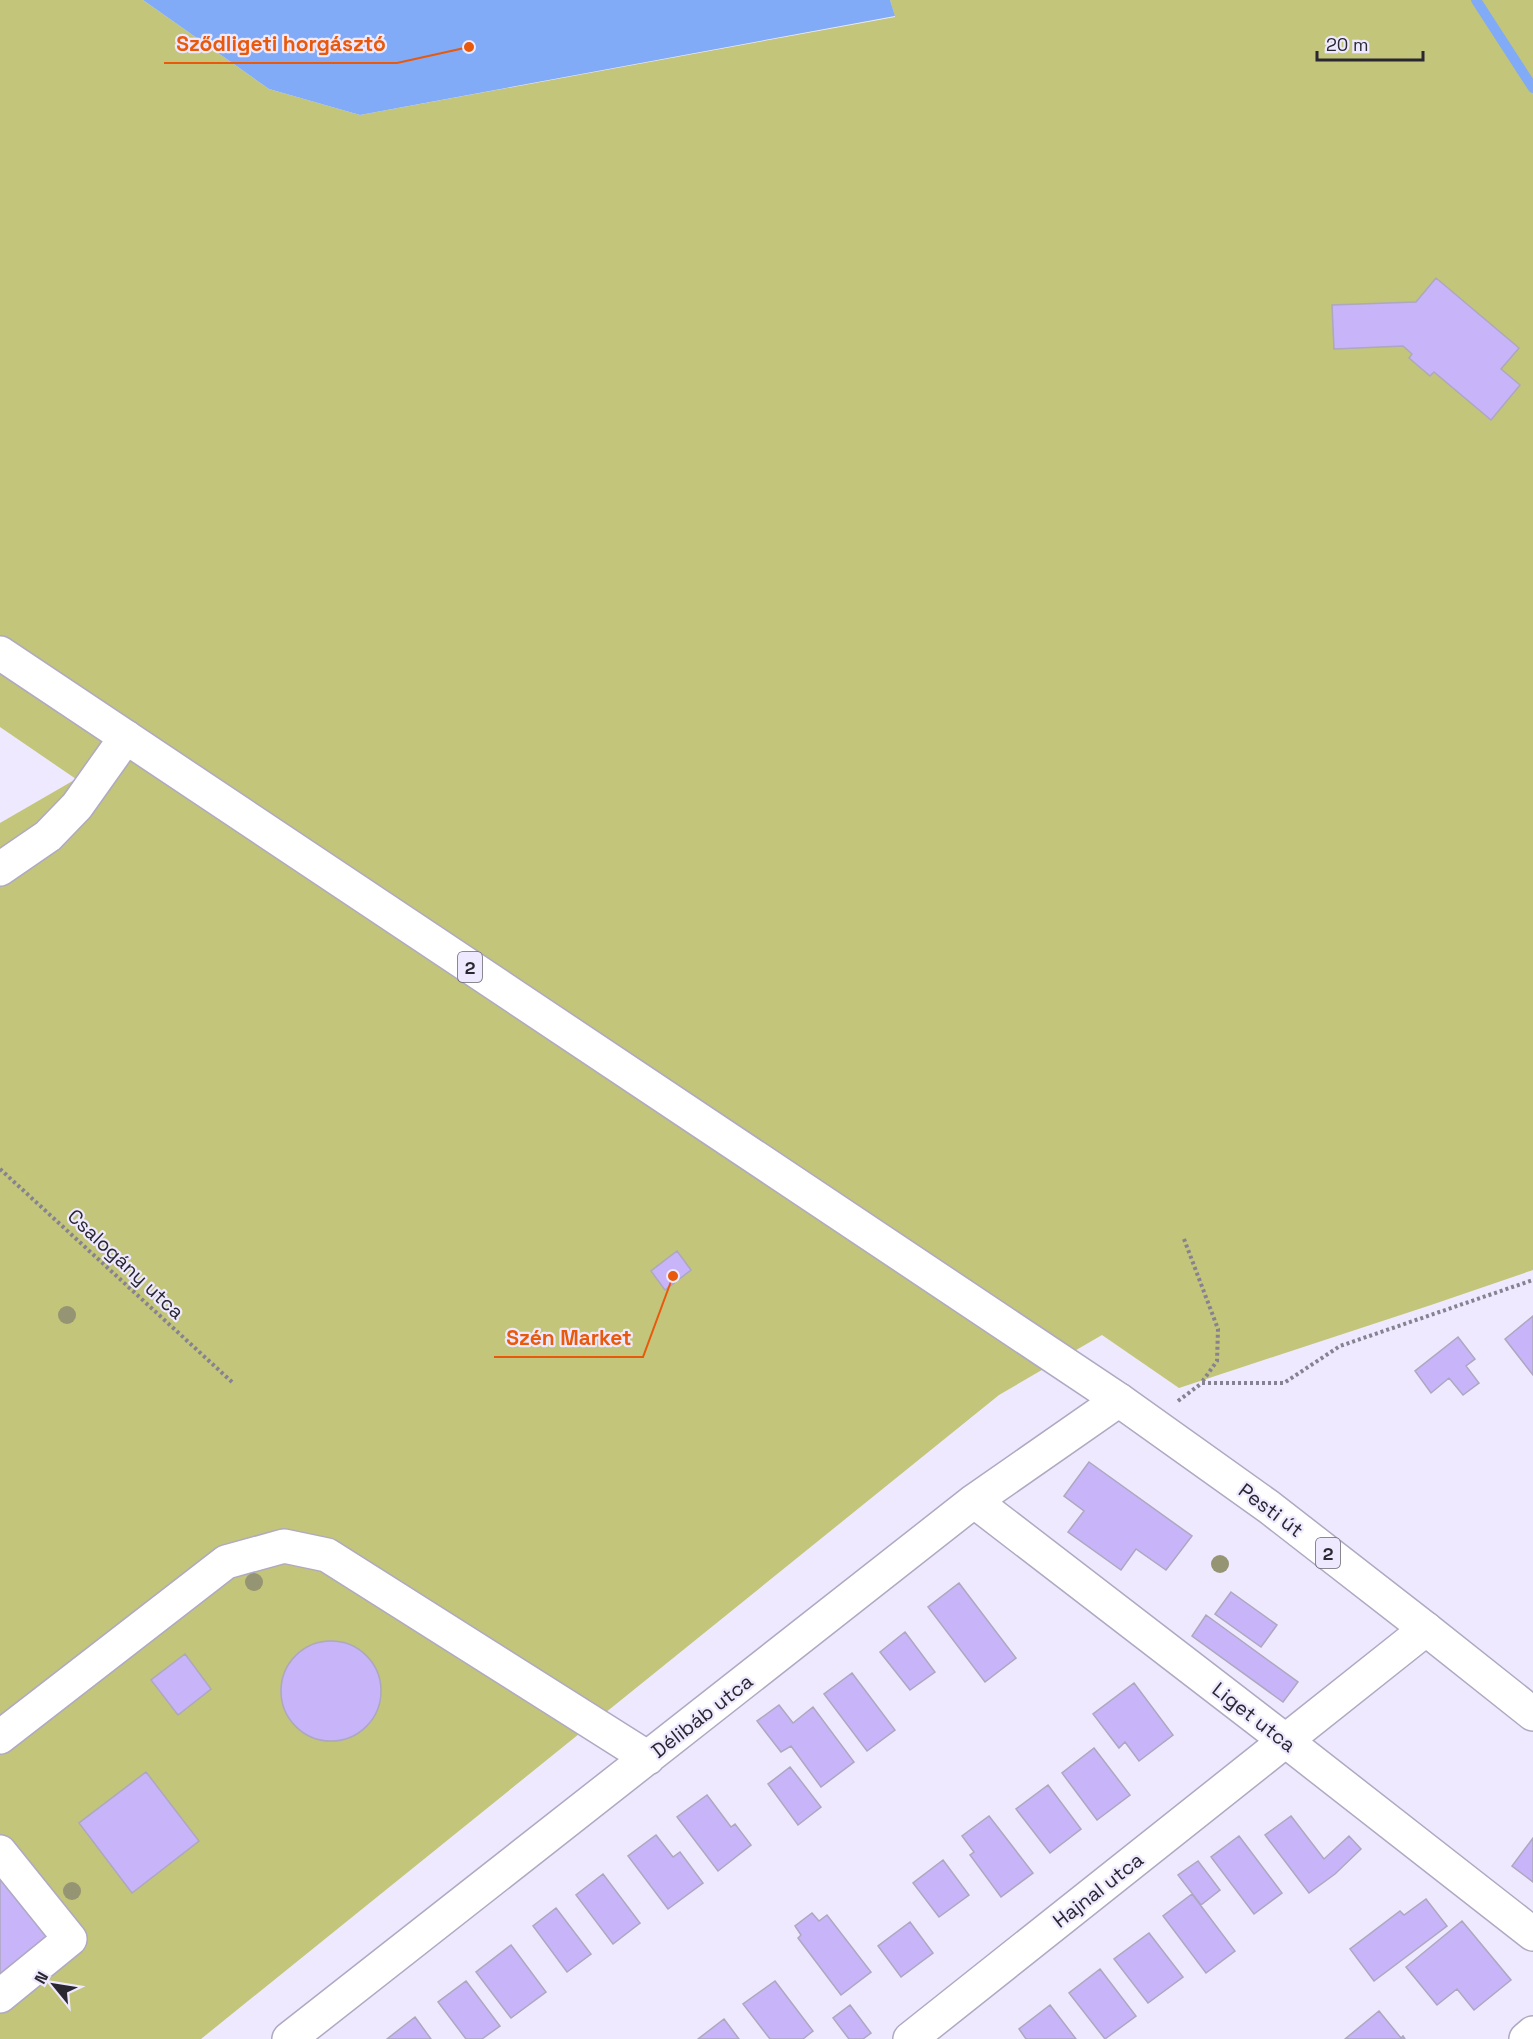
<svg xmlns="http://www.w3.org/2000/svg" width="1533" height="2039" font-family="'Space Grotesk',sans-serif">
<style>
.green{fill:#c2c57a}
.water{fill:#81abf6}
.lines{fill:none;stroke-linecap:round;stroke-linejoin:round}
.stream{stroke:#81abf6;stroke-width:10}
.building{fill:#c8b5f9;stroke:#ada7bf;stroke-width:1.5}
.minor-casing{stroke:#afa9c2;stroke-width:36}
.major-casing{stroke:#afa9c2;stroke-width:36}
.path{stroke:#868291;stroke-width:4;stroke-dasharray:3 3;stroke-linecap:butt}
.minor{stroke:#fff;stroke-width:33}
.major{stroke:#fff;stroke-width:33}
.tree{fill:#959473}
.labels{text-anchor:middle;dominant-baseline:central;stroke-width:4.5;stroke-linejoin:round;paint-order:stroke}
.shield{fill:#eee9fe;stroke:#65616e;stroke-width:1.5}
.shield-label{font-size:18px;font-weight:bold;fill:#2a2731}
.street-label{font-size:20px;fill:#2a2731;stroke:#eee9fe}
.leader{fill:none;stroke:#e8590c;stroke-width:2}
.callout-dot{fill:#e8590c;stroke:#eee9fe;stroke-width:2}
.callout-label{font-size:21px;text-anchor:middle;font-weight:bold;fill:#e8590c;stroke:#eee9fe;stroke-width:4.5;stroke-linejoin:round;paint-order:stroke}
</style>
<rect width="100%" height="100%" fill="#eee9fe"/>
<path class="green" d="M 0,0 L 143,0 L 269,89 L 360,115 L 895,17 L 890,0 L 1533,0 L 1533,1270 L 1431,1305 L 1179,1388 L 1102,1335 L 999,1395 L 201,2039 L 0,2039 L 0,823 L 76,779 L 0,727 Z"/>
<path class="water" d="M 143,0 L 890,0 L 895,16 L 360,115 L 269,89 Z"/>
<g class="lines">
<path class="stream" d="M 1476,0 L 1533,88"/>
</g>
<path class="building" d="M 1436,278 L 1519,348 L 1501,369 L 1520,385 L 1491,420 L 1434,372 L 1430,376 L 1409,358 L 1412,354 L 1403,346 L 1334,349 L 1332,305 L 1416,302 Z
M 677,1251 L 691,1270 L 665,1290 L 651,1271 Z
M 1533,1316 L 1533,1375 L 1505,1339 Z
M 1458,1337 L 1475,1359 L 1466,1366 L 1479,1383 L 1463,1395 L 1449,1378 L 1431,1393 L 1415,1371 Z
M 1089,1462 L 1192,1536 L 1166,1570 L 1136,1549 L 1121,1570 L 1068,1532 L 1084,1511 L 1064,1496 Z
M 959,1583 L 1016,1658 L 985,1682 L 928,1607 Z
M 1231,1592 L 1277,1625 L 1261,1647 L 1215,1614 Z
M 1206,1615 L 1298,1682 L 1283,1702 L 1192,1636 Z
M 905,1632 L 935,1672 L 910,1690 L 880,1652 Z
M281 1691a50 50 0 1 1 100 0a50 50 0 1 1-100 0Z
M 185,1654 L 211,1689 L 178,1715 L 151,1680 Z
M 852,1673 L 895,1730 L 867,1751 L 824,1694 Z
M 1134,1683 L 1173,1735 L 1139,1761 L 1125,1742 L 1119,1748 L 1093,1714 Z
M 779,1705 L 793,1723 L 813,1707 L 854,1762 L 821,1787 L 791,1746 L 781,1752 L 757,1721 Z
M 1094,1748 L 1130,1795 L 1097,1820 L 1062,1773 Z
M 790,1767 L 821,1807 L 798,1825 L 768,1784 Z
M 146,1772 L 199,1841 L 132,1893 L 79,1823 Z
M 1048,1785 L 1081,1829 L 1050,1853 L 1016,1809 Z
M 707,1795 L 731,1827 L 735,1824 L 751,1845 L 718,1871 L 677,1817 Z
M 989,1816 L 1033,1873 L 1001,1897 L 970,1855 L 974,1852 L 962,1836 Z
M 1291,1816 L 1324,1859 L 1349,1836 L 1361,1849 L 1335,1874 L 1309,1893 L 1265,1835 Z
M 656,1835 L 673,1857 L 680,1852 L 703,1883 L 668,1909 L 628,1856 Z
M 1239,1836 L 1282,1893 L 1254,1914 L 1211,1857 Z
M 1533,1838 L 1533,1882 L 1512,1866 Z
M 943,1860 L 969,1895 L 939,1917 L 913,1883 Z
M 1198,1861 L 1220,1890 L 1201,1905 L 1178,1875 Z
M 0,1874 L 49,1935 L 0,1974 Z
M 603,1874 L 640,1923 L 613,1944 L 576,1895 Z
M 1192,1894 L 1235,1951 L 1206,1973 L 1163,1916 Z
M 1426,1899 L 1447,1926 L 1374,1981 L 1350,1949 L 1400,1911 L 1404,1915 Z
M 556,1908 L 591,1954 L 567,1972 L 533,1926 Z
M 812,1913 L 819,1921 L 827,1915 L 871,1972 L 841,1995 L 798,1938 L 801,1935 L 795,1926 Z
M 1462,1921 L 1511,1980 L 1474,2010 L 1457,1989 L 1437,2005 L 1406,1967 Z
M 910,1922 L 933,1953 L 901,1977 L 878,1946 Z
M 1149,1933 L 1183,1977 L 1148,2003 L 1114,1959 Z
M 511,1945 L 546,1992 L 511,2018 L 476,1972 Z
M 1100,1969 L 1136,2016 L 1105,2039 L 1069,1993 Z
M 466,1981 L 500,2026 L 482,2039 L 466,2039 L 438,2002 Z
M 775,1981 L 813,2031 L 803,2039 L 770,2039 L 743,2004 Z
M 850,2005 L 871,2033 L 863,2039 L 849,2039 L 833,2018 Z
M 1050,2005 L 1076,2039 L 1026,2039 L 1019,2029 Z
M 1379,2011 L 1401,2038 L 1403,2036 L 1405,2039 L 1345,2039 Z
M 415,2017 L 431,2039 L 387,2039 Z
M 724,2019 L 739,2039 L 698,2039 Z"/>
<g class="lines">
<defs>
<path id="minor" d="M 0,869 L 48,836 L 77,806 L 126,737
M 974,1501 L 1286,1741 L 1533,1934
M 0,1737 L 226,1562 L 284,1546 L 327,1555 L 648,1758
M 0,1852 L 70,1939 L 0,1996
M 289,2039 L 974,1501 L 1119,1400
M 910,2039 L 1426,1629
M 1526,2039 L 1533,2033"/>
<path id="major" d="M 0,653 L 1119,1400 L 1269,1507 L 1426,1629 L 1533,1714"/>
</defs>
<use href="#minor" class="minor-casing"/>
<use href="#major" class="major-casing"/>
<path class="path" d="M 0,1169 L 232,1382
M 1184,1239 L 1218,1329 L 1217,1361 L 1202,1382
M 1178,1401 L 1202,1383 L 1284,1383 L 1340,1346 L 1533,1280"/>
<use href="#minor" class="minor"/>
<use href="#major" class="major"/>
</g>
<g class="tree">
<circle cx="67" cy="1315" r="9"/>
<circle cx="1220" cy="1564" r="9"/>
<circle cx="254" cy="1582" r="9"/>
<circle cx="72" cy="1891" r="9"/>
</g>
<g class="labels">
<g class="shield">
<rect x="458" y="952" width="24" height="30" rx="4.5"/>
<rect x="1316" y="1538" width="24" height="30" rx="4.5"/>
</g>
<g class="shield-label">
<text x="470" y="967">2</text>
<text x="1328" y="1553">2</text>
</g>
<g class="street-label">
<text transform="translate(126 1264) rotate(43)">Csalogány utca</text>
<text transform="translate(1271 1510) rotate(37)">Pesti út</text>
<text transform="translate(702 1716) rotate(-38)">Délibáb utca</text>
<text transform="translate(1254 1717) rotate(38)">Liget utca</text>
<text transform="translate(1098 1890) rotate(-38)">Hajnal utca</text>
</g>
</g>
<path class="leader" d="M469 47L397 63H164M673 1276L643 1357H494"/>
<g class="callout-dot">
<circle cx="469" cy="47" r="6"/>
<circle cx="673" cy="1276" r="6"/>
</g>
<g class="callout-label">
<text x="281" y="51">Sződligeti horgásztó</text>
<text x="569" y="1345">Szén Market</text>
</g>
<g transform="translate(54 1985) rotate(300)" stroke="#eee9fe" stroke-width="4.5" paint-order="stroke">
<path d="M0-4.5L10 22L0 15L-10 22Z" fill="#2a2731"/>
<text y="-9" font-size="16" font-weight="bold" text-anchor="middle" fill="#2a2731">N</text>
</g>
<path d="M1317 51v9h106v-9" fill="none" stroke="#2a2731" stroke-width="3"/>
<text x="1326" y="51" font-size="18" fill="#2a2731" stroke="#eee9fe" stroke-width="4.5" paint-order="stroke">20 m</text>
</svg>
